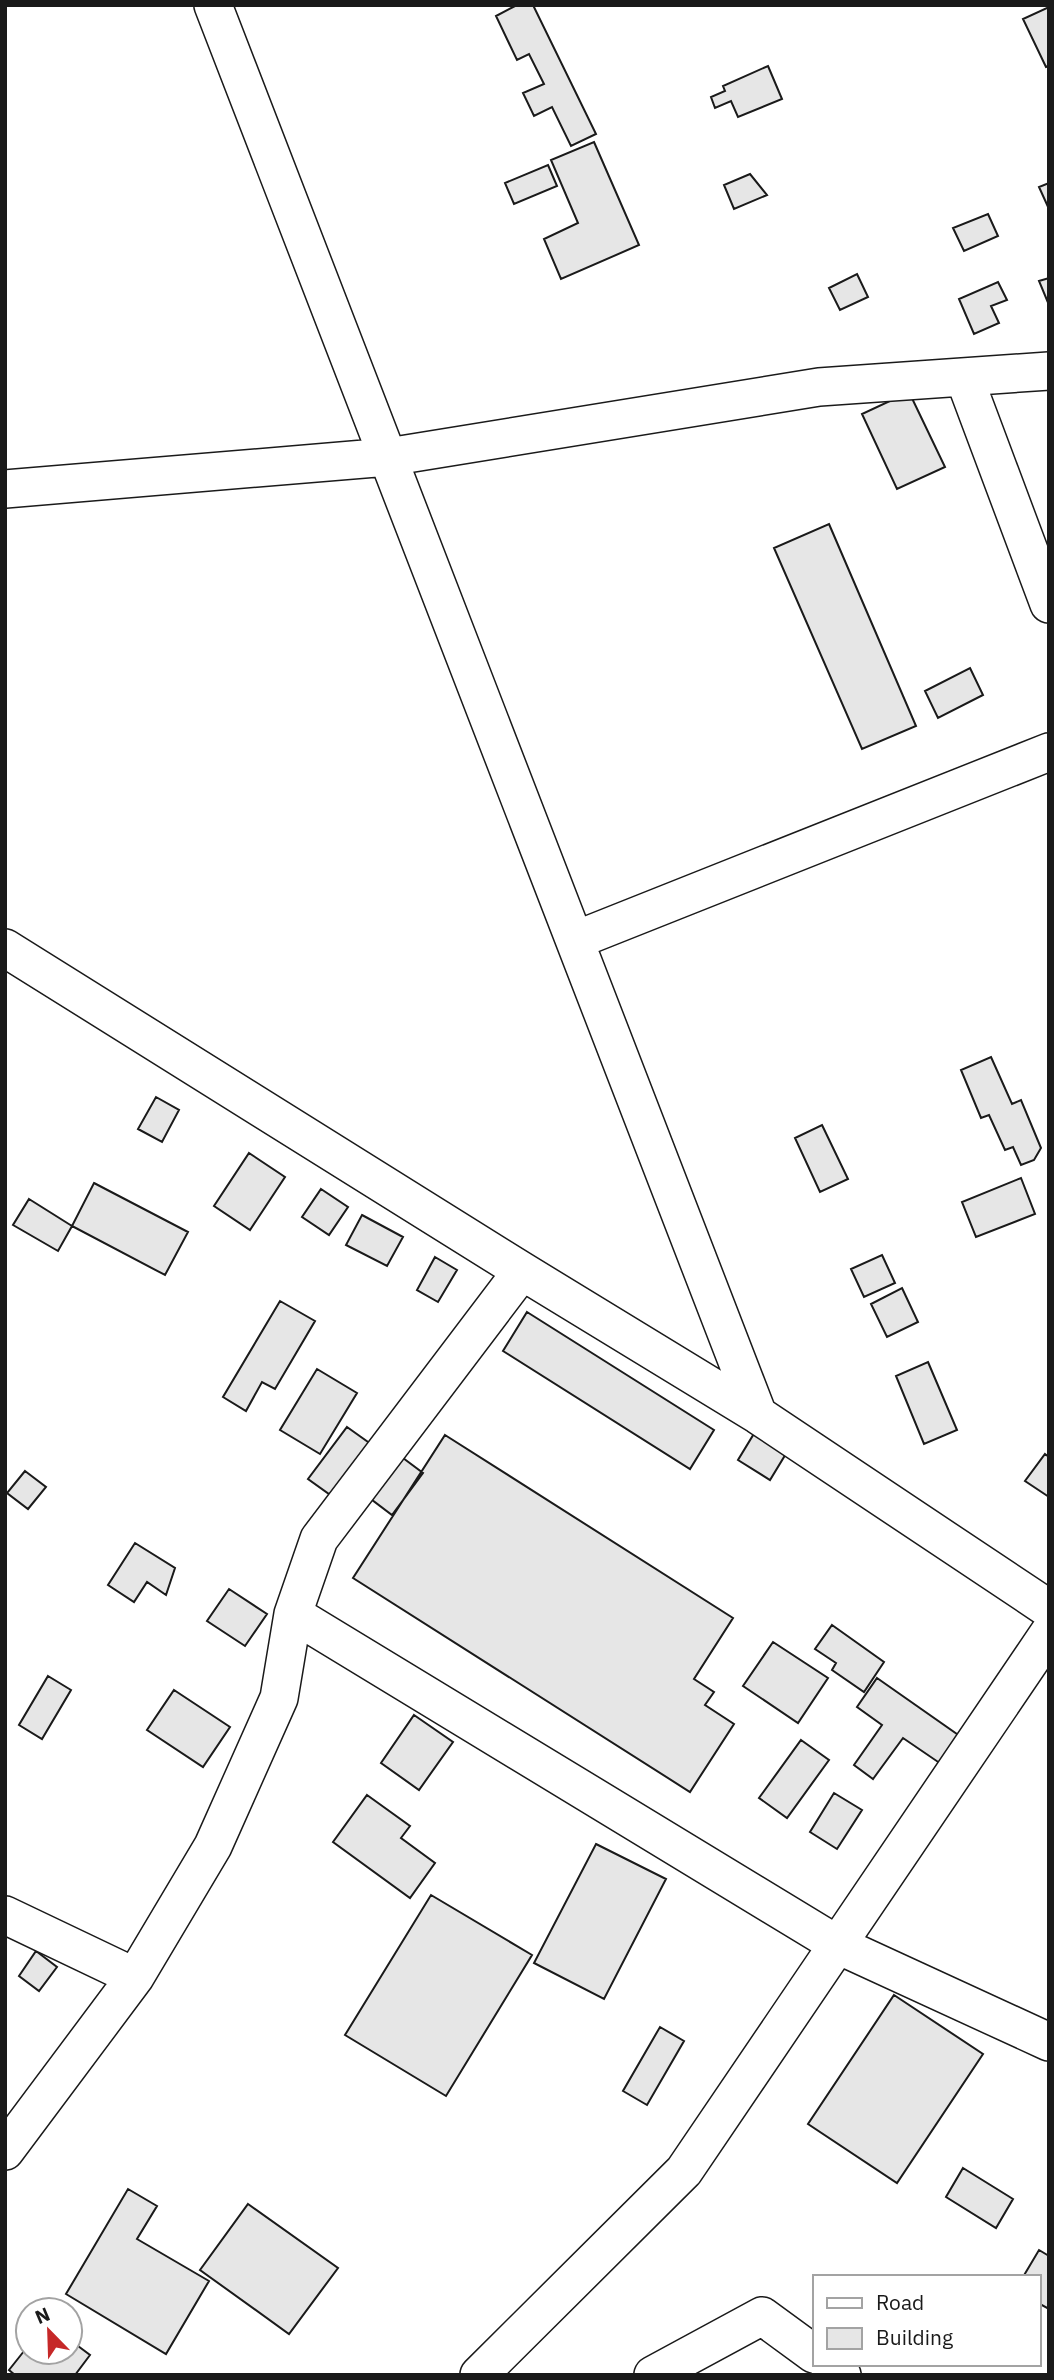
<svg xmlns="http://www.w3.org/2000/svg" width="1054" height="2380" font-family="'IBM Plex Sans',sans-serif">
<style>
.building{fill:#e6e6e6;stroke:#1a1a1a;stroke-width:2}
.lines{fill:none;stroke-linecap:round;stroke-linejoin:round}
.minor-casing{stroke:#1a1a1a;stroke-width:40}
.minor{stroke:#fff;stroke-width:37}
</style>
<rect width="100%" height="100%" fill="#fff"/>
<path class="building" d="M 517,5 L 533,5 L 596,134 L 571,146 L 552,107 L 534,116 L 523,93 L 544,84 L 529,54 L 517,60 L 496,16 Z
M 1049,7 L 1049,66 L 1046,67 L 1023,19 Z
M 768,66 L 782,99 L 738,117 L 731,101 L 715,108 L 711,97 L 725,91 L 723,86 Z
M 594,142 L 639,245 L 561,279 L 544,239 L 578,223 L 551,160 Z
M 548,165 L 557,186 L 514,204 L 505,183 Z
M 750,174 L 767,195 L 734,209 L 724,185 Z
M 1049,183 L 1049,209 L 1039,187 Z
M 988,214 L 998,236 L 964,251 L 953,228 Z
M 857,274 L 868,297 L 840,310 L 829,288 Z
M 1049,278 L 1049,305 L 1039,281 Z
M 998,282 L 1007,300 L 991,306 L 999,323 L 974,334 L 959,299 Z
M 909,392 L 945,467 L 897,489 L 862,414 Z
M 829,524 L 916,726 L 862,749 L 774,548 Z
M 970,668 L 983,695 L 938,718 L 925,691 Z
M 991,1057 L 1012,1104 L 1021,1100 L 1041,1148 L 1034,1160 L 1021,1165 L 1013,1147 L 1005,1150 L 989,1115 L 981,1118 L 961,1070 Z
M 156,1097 L 179,1110 L 162,1142 L 138,1129 Z
M 822,1125 L 848,1179 L 820,1192 L 795,1138 Z
M 249,1153 L 285,1177 L 250,1230 L 214,1206 Z
M 1021,1178 L 1035,1214 L 976,1237 L 962,1202 Z
M 94,1183 L 188,1232 L 165,1275 L 72,1226 Z
M 321,1189 L 348,1207 L 329,1235 L 302,1217 Z
M 29,1199 L 72,1226 L 58,1251 L 13,1225 Z
M 362,1215 L 403,1237 L 387,1266 L 346,1245 Z
M 882,1255 L 895,1283 L 864,1297 L 851,1269 Z
M 435,1257 L 457,1270 L 438,1302 L 417,1290 Z
M 902,1288 L 918,1322 L 887,1337 L 871,1304 Z
M 280,1301 L 315,1321 L 275,1389 L 262,1382 L 246,1411 L 223,1397 Z
M 527,1312 L 714,1430 L 690,1469 L 503,1351 Z
M 928,1362 L 957,1430 L 924,1444 L 896,1376 Z
M 317,1369 L 357,1393 L 320,1454 L 280,1430 Z
M 347,1427 L 375,1447 L 336,1499 L 308,1479 Z
M 755,1432 L 787,1452 L 770,1480 L 738,1460 Z
M 445,1435 L 733,1618 L 694,1679 L 714,1692 L 705,1705 L 734,1724 L 690,1792 L 353,1578 Z
M 395,1452 L 423,1473 L 392,1515 L 372,1500 L 356,1506 Z
M 1045,1454 L 1049,1457 L 1049,1497 L 1025,1481 Z
M 25,1471 L 46,1487 L 28,1509 L 7,1493 Z
M 135,1543 L 175,1568 L 166,1595 L 147,1582 L 134,1602 L 108,1585 Z
M 229,1589 L 267,1614 L 245,1646 L 207,1621 Z
M 832,1625 L 884,1662 L 864,1692 L 832,1670 L 836,1663 L 815,1649 Z
M 773,1642 L 828,1678 L 798,1723 L 743,1686 Z
M 48,1676 L 71,1690 L 42,1739 L 19,1725 Z
M 877,1678 L 964,1739 L 944,1766 L 903,1738 L 873,1779 L 854,1765 L 882,1725 L 857,1707 Z
M 174,1690 L 230,1727 L 203,1767 L 147,1730 Z
M 414,1715 L 453,1742 L 419,1790 L 381,1763 Z
M 801,1740 L 829,1760 L 787,1818 L 759,1798 Z
M 834,1793 L 862,1810 L 837,1849 L 810,1832 Z
M 367,1795 L 410,1826 L 401,1838 L 435,1863 L 410,1898 L 333,1842 Z
M 596,1844 L 666,1879 L 604,1999 L 534,1963 Z
M 431,1895 L 532,1955 L 446,2096 L 345,2035 Z
M 36,1951 L 57,1967 L 39,1991 L 19,1976 Z
M 894,1995 L 983,2054 L 897,2183 L 808,2124 Z
M 660,2027 L 684,2041 L 647,2105 L 623,2091 Z
M 963,2168 L 1013,2199 L 996,2228 L 946,2197 Z
M 128,2189 L 157,2206 L 137,2239 L 209,2281 L 166,2354 L 66,2294 Z
M 248,2204 L 338,2268 L 289,2334 L 200,2270 Z
M 1039,2250 L 1049,2256 L 1049,2309 L 1038,2303 L 1038,2277 L 1023,2277 Z
M 70,2340 L 90,2355 L 75,2375 L 15,2375 L 9,2370 L 28,2346 L 28,2352 L 70,2352 Z"/>
<g class="lines">
<defs>
<path id="minor" d="M 213,5 L 758,1415
M 964,377 L 1049,604
M 5,489 L 388,457 L 819,387 L 1049,371
M 576,940 L 1049,752
M 5,948 L 522,1271 L 758,1415 L 1049,1609
M 293,1614 L 838,1945 L 1049,2042
M 5,1915 L 135,1977
M 5,2151 L 135,1977 L 213,1846 L 279,1698 L 293,1614 L 319,1539 L 522,1271
M 762,2316 L 814,2354
M 828,2364 L 842,2375
M 479,2375 L 684,2171 L 1049,1633
M 653,2375 L 762,2316"/>
</defs>
<use href="#minor" class="minor-casing"/>
<use href="#minor" class="minor"/>
</g>
<rect width="1054" height="2380" fill="none" stroke="#1a1a1a" stroke-width="14"/>
<rect x="813" y="2275" width="228" height="91" fill="#ffffff" stroke="#a3a3a3" stroke-width="2"/>
<rect x="827" y="2298" width="35" height="10" fill="#ffffff" stroke="#a3a3a3" stroke-width="2"/>
<text x="876" y="2310" font-size="21" fill="#1a1a1a">Road</text>
<rect x="827" y="2328" width="35" height="21" fill="#e6e6e6" stroke="#a3a3a3" stroke-width="2"/>
<text x="876" y="2345" font-size="21" fill="#1a1a1a">Building</text>
<g transform="translate(49 2331) rotate(337)"><circle r="33" fill="#ffffff" stroke="#a3a3a3" stroke-width="2"/>
<path d="M0-5L12 26L0 18L-12 26Z" fill="#c62828"/>
<text y="-10" font-size="19" font-weight="bold" text-anchor="middle" fill="#1a1a1a">N</text>
</g>
</svg>
